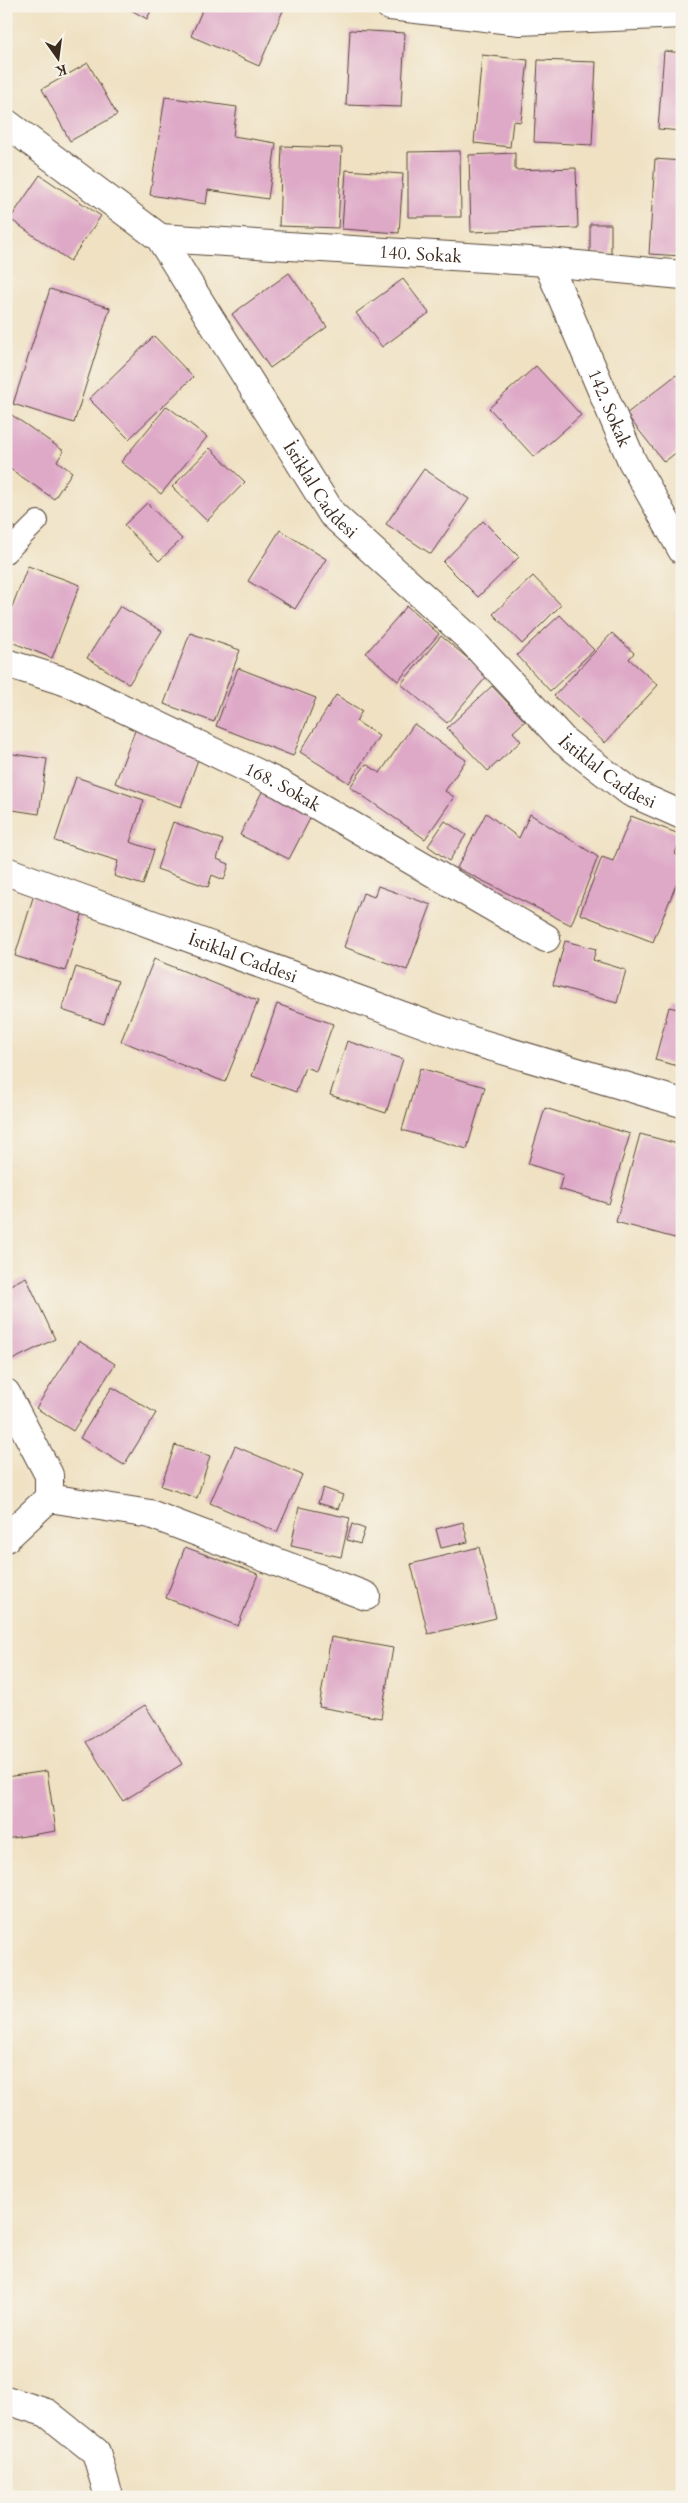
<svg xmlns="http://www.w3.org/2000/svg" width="688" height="2503" font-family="Cardo,serif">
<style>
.building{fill:#dea9c7}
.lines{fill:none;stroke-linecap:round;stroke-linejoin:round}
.service-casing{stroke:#564537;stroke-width:22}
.minor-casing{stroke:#564537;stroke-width:30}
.service{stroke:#fff;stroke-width:20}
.minor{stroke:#fff;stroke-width:28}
.labels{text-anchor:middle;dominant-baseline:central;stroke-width:4.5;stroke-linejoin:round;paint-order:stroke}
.street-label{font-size:18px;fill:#3b2a1e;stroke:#f7f3e8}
</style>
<rect width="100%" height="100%" fill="#f7f3e8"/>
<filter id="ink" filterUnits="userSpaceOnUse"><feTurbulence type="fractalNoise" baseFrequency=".02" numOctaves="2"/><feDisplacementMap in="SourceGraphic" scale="10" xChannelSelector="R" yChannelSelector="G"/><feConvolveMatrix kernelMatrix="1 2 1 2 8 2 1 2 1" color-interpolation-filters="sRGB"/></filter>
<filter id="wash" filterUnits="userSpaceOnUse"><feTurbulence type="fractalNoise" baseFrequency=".0096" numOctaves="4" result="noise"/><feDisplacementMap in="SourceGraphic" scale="20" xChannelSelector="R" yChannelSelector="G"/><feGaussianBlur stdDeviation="1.12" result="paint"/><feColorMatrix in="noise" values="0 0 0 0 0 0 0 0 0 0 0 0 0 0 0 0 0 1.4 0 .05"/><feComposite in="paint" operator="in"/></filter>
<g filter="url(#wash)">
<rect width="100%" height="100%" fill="#efe1c2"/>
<g id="blocks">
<path class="building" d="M 124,6 L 153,6 L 147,19 Z
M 204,6 L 285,6 L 259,66 L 191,36 Z
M 350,30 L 405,33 L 401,107 L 346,105 Z
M 664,51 L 682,53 L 682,131 L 658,129 Z
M 482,55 L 528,60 L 521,122 L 513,121 L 510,147 L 474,143 Z
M 538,60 L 596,62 L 592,145 L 534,142 Z
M 88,63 L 117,115 L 70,141 L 42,89 Z
M 165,97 L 237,107 L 233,136 L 276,143 L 268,199 L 208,190 L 206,204 L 150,195 Z
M 282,146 L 342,148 L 338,228 L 279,226 Z
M 460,151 L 461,217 L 408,217 L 408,152 Z
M 515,153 L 515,170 L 576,168 L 578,228 L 471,232 L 469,155 Z
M 655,159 L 682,161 L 682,256 L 649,254 Z
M 346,170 L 403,174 L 399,233 L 342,229 Z
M 40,175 L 101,216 L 70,261 L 10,219 Z
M 590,224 L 611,224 L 611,254 L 590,253 Z
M 289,273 L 327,327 L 270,368 L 232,314 Z
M 403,279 L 429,313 L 382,347 L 356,313 Z
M 50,289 L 110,308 L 74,423 L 13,404 Z
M 154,336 L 193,377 L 129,439 L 89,399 Z
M 536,366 L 581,415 L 534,457 L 489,408 Z
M 676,375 L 682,382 L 682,448 L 664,462 L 626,414 Z
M 167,406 L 207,437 L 161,494 L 121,462 Z
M 6,411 L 64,451 L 57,461 L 72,472 L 54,499 L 6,466 Z
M 210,448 L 245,482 L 207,521 L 172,487 Z
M 424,469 L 469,499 L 431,554 L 386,524 Z
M 147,503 L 182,539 L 159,561 L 124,525 Z
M 6,519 L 16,528 L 6,539 Z
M 483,521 L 519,557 L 478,597 L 443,562 Z
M 280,530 L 326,559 L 295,609 L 248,581 Z
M 28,566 L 80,585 L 52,658 L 6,640 L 6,622 Z
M 533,576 L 561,605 L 522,644 L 493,614 Z
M 120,606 L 162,631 L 129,684 L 87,658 Z
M 407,606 L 439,634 L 398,681 L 366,653 Z
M 560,615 L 594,650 L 550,691 L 517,655 Z
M 190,633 L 240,650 L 214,722 L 164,704 Z
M 612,633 L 634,653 L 629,659 L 658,685 L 605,743 L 554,696 Z
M 441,636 L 488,675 L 447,723 L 401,684 Z
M 238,668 L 316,698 L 293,756 L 216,726 Z
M 492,686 L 525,721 L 513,732 L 521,741 L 488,771 L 447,728 Z
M 336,695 L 362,711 L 356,721 L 379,736 L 349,783 L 300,752 Z
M 414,724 L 466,760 L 445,791 L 454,797 L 425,839 L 350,787 L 366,764 L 380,773 Z
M 136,728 L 201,751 L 181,807 L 115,783 Z
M 6,753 L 47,759 L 39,814 L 6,809 Z
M 76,777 L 144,800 L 130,842 L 154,850 L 143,885 L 114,876 L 118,861 L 55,841 Z
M 265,786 L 314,811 L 289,859 L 240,835 Z
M 486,813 L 519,838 L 530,814 L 598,857 L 571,925 L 457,868 Z
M 631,816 L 682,835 L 675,854 L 682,857 L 682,870 L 653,942 L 580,914 L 602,857 L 613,861 Z
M 445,821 L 466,835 L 449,861 L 428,846 Z
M 173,822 L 223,840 L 217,859 L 229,864 L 224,880 L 212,875 L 208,887 L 157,869 Z
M 378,886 L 431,905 L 407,970 L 344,947 L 363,893 L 374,897 Z
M 35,891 L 85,906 L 65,971 L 15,956 Z
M 565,941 L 596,949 L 593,960 L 626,970 L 617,1003 L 553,985 Z
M 154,959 L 258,1001 L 225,1082 L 121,1041 Z
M 76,967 L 118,981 L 104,1024 L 62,1010 Z
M 277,1004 L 333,1024 L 316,1071 L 305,1067 L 296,1092 L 252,1076 Z
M 669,1007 L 682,1010 L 682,1067 L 655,1060 Z
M 347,1041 L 403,1059 L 386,1113 L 330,1095 Z
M 420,1068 L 485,1087 L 467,1149 L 402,1130 Z
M 545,1108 L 630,1134 L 609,1204 L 559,1189 L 563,1175 L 528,1164 Z
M 640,1134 L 682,1145 L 682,1240 L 616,1222 Z
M 26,1277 L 55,1339 L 6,1363 L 6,1287 Z
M 79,1341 L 115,1364 L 73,1431 L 36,1408 Z
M 112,1387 L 156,1413 L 124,1465 L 80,1438 Z
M 175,1445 L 210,1456 L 197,1498 L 161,1486 Z
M 235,1446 L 302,1475 L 277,1532 L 210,1503 Z
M 323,1488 L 343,1495 L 338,1509 L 318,1503 Z
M 299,1507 L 350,1518 L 341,1557 L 291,1546 Z
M 463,1522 L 468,1542 L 441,1548 L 436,1529 Z
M 352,1524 L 365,1529 L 360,1544 L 347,1540 Z
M 185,1547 L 258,1574 L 238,1626 L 166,1598 Z
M 479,1547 L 496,1618 L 428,1634 L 411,1564 Z
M 331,1637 L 393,1648 L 381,1718 L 319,1707 Z
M 145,1705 L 182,1764 L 123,1801 L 86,1742 Z
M 47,1771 L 56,1831 L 6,1839 L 6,1777 Z"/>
</g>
</g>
<g filter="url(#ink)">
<use href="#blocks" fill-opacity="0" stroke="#564537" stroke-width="1"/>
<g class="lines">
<defs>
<path id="service" d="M 6,553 L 38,521"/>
<g id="minor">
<path d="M 390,6 L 520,21 L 682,14"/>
<path id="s1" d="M 6,123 L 160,238 L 332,514 L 471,640 L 564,741 L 630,792 L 682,815"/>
<path id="s2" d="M 160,238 L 547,262 L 682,275"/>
<path id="s3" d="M 547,262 L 632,461 L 682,550"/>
<path id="s4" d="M 6,663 L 70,683 L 280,784 L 546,938"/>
<path id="s5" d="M 6,871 L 469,1040 L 682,1103"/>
<path d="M 6,1393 L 49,1475 L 49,1498"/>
<path d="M 6,1538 L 49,1498 L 150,1514 L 366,1596"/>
<path d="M 6,2400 L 47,2413 L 96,2452 L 109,2497"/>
</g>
</defs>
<use href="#service" class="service-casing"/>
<use href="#minor" class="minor-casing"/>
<use href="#service" class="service"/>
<use href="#minor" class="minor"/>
</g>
</g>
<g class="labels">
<g class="street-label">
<text stroke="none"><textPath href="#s2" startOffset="261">140. Sokak</textPath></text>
<text stroke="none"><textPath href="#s3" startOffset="159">142. Sokak</textPath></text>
<text stroke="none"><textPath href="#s1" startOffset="491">İstiklal Caddesi</textPath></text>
<text stroke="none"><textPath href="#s1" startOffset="896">İstiklal Caddesi</textPath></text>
<text stroke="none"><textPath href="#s4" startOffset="304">168. Sokak</textPath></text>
<text stroke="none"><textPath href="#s5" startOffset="252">İstiklal Caddesi</textPath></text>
</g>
</g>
<rect width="688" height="2503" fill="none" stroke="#f7f3e8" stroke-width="25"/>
<g transform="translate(58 58) rotate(166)" stroke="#f7f3e8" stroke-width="4" paint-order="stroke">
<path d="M0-4L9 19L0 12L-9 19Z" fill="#3b2a1e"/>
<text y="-8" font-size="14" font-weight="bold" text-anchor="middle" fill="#3b2a1e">K</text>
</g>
</svg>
